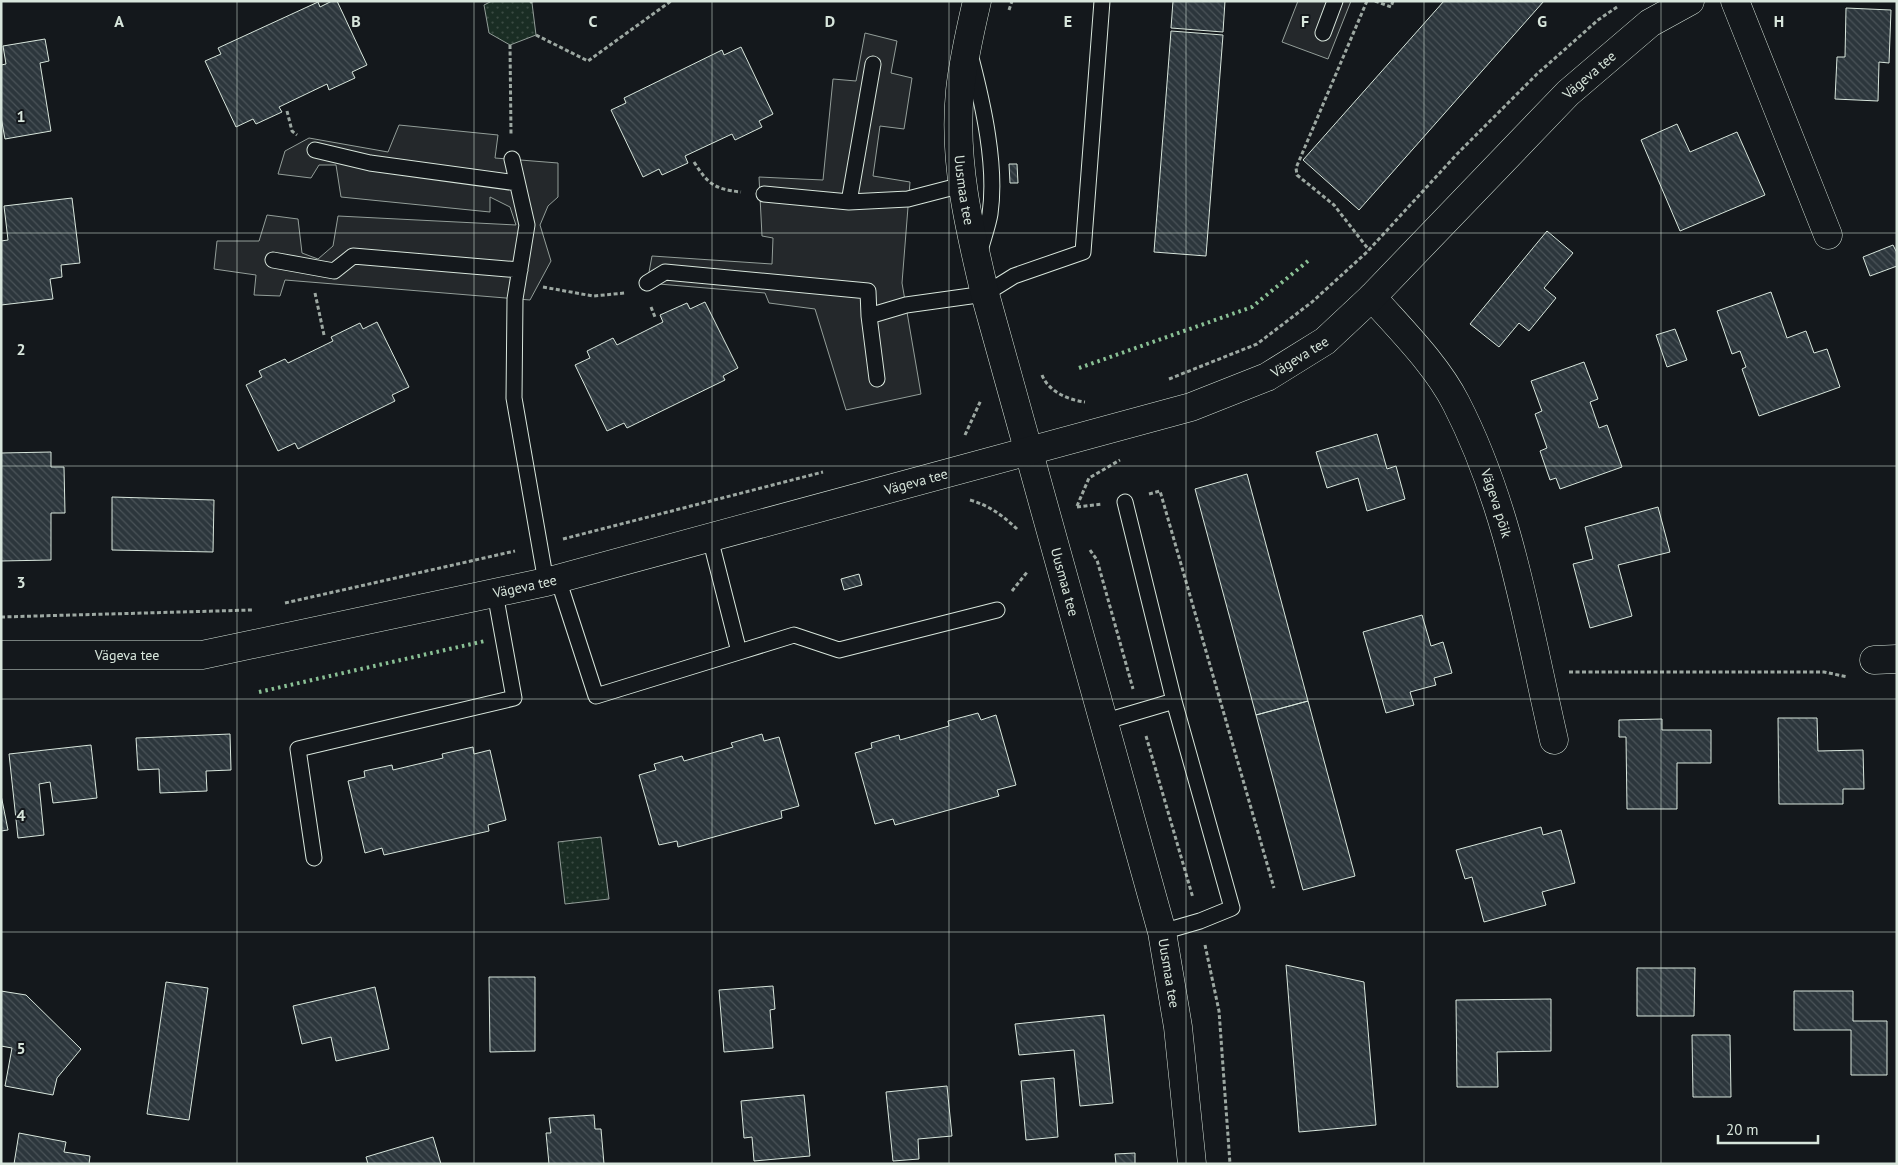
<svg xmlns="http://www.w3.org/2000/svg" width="1898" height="1165" font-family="'PT Sans',sans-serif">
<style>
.park{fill:url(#park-dots);stroke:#939e99}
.parking{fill:#24282b;stroke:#939e99}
.building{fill:url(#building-back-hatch);stroke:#d8e6dc}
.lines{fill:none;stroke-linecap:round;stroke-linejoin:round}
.service-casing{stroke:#d8e6dc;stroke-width:17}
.minor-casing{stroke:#d8e6dc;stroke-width:29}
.path{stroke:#9da8a2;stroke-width:3;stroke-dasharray:4 2.5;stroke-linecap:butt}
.service{stroke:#14181c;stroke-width:15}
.minor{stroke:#14181c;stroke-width:28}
.hedge{stroke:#8ac095;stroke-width:4;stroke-dasharray:2.5 4;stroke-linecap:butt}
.grid{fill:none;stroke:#d8e6dc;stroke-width:1;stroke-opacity:0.55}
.labels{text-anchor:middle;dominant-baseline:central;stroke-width:4;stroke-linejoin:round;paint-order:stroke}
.street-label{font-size:14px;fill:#d8e6dc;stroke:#14181c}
.grid-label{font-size:16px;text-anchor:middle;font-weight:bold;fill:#d8e6dc;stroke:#14181c;stroke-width:4;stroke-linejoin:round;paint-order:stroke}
</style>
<defs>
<pattern id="park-dots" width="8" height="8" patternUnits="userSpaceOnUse" patternTransform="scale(1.25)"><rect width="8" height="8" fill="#1a2d24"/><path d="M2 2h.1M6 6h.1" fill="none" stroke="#3b4b43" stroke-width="1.8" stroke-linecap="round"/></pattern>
<pattern id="building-back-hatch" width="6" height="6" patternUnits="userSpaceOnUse" patternTransform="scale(1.25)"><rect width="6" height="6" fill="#2c363c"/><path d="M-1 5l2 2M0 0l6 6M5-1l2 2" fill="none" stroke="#4a5358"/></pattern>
</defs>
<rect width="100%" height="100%" fill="#14181c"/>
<path class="park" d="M 492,1 L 528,1 L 532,3 L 536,35 L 510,45 L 489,33 L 484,5 Z
M 601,837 L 609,899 L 565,904 L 558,842 Z"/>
<path class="parking" d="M 1298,1 L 1351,1 L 1328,59 L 1282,42 Z
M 865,33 L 897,41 L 891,73 L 912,78 L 904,129 L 880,126 L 873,176 L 910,182 L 902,283 L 921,394 L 846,410 L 815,309 L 769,303 L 765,293 L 647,283 L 652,256 L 772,264 L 773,238 L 762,236 L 759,177 L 823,180 L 833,79 L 856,81 Z
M 399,125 L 498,135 L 495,158 L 558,163 L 558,197 L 548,206 L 540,225 L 551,261 L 530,300 L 285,280 L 280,296 L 254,295 L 256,275 L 214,269 L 217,241 L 259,241 L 267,215 L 298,219 L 302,253 L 318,259 L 333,246 L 338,216 L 516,225 L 510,207 L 490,197 L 490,212 L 341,197 L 336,165 L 319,165 L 311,178 L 278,174 L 285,151 L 309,138 L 388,152 Z"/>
<path class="building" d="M 332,1 L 337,1 L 367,65 L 352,72 L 355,78 L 329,90 L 327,84 L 279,107 L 282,112 L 256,124 L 253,119 L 236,127 L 205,61 L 221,54 L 218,48 L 318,2 L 320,7 Z
M 1173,1 L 1225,1 L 1223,32 L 1171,28 Z
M 1444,1 L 1544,1 L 1359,210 L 1303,160 Z
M 1846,8 L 1891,10 L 1889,63 L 1879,62 L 1878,101 L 1835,99 L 1837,57 L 1845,57 Z
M 1171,31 L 1223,35 L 1206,256 L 1154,252 Z
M 45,39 L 49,61 L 40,63 L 51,131 L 5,139 L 1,117 L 1,65 L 6,64 L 3,46 Z
M 741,47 L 773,114 L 759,121 L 762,127 L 735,140 L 732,134 L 685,156 L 688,163 L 662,175 L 659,169 L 643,177 L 611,110 L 626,103 L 624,98 L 722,50 L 724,55 Z
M 1677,124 L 1690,152 L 1737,132 L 1765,195 L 1680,231 L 1641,140 Z
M 1009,164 L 1017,164 L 1018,183 L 1010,183 Z
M 72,198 L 80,263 L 61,265 L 62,277 L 50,279 L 53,299 L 1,305 L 1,241 L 8,240 L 4,206 Z
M 1547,231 L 1573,253 L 1544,288 L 1556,298 L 1529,331 L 1519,323 L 1499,347 L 1470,324 Z
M 1893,245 L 1897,253 L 1897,266 L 1870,276 L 1863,257 Z
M 1771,292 L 1787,338 L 1806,331 L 1814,353 L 1827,349 L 1840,387 L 1759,416 L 1742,369 L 1746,367 L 1740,351 L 1732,354 L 1717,311 Z
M 705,302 L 738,368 L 723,376 L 725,380 L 627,428 L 624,423 L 607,431 L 575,365 L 590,358 L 587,351 L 613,338 L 617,345 L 663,322 L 660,315 L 687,303 L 690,309 Z
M 377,322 L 409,387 L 392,395 L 395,401 L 298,449 L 295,443 L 278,451 L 246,385 L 262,377 L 259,371 L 285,359 L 288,363 L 333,341 L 331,337 L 360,323 L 363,329 Z
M 1675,329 L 1687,360 L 1667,367 L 1656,335 Z
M 1584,362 L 1598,399 L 1590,402 L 1599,428 L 1607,425 L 1622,467 L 1560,489 L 1556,478 L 1550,480 L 1540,451 L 1547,448 L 1535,414 L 1542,411 L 1531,381 Z
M 1377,434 L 1387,469 L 1396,466 L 1405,499 L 1367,511 L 1358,478 L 1327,488 L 1316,452 Z
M 51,452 L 51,467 L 64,467 L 65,513 L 51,513 L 51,560 L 1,561 L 1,453 Z
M 1247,474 L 1308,701 L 1256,715 L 1195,489 Z
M 112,497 L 214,500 L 213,552 L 112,550 Z
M 1658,507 L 1670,552 L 1618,565 L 1632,616 L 1590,628 L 1573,564 L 1593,559 L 1585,527 Z
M 859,574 L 862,585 L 844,590 L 841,579 Z
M 1422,615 L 1431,646 L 1443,642 L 1452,673 L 1434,678 L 1436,685 L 1410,692 L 1414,705 L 1386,713 L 1363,632 Z
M 1308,701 L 1355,876 L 1303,890 L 1256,715 Z
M 978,713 L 981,720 L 996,715 L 1016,785 L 997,790 L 999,796 L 895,825 L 893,819 L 875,824 L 855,753 L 872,748 L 871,743 L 899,735 L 900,740 L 949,726 L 948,721 Z
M 1778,718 L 1817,718 L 1818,751 L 1863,750 L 1864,789 L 1843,789 L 1843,804 L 1779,804 Z
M 1662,719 L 1662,730 L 1711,730 L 1711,763 L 1677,763 L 1677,809 L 1627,809 L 1626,737 L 1619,737 L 1619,720 Z
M 230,734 L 231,770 L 206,771 L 207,791 L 160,793 L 159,769 L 138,770 L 136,738 Z
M 762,734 L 764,741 L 779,737 L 799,806 L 781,811 L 782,818 L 678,847 L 677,841 L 659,845 L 639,775 L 656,770 L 654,764 L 682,756 L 684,761 L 733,747 L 731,743 Z
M 91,745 L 97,798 L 53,803 L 50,782 L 39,784 L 44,835 L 18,838 L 9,754 Z
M 473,747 L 474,754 L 490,750 L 506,820 L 488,825 L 489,831 L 384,855 L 382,848 L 365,853 L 348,781 L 365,777 L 364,771 L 392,765 L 393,770 L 443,758 L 442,754 Z
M 1,795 L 8,830 L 1,831 Z
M 1541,827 L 1543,835 L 1561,830 L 1575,883 L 1542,892 L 1546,905 L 1484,922 L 1472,877 L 1465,879 L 1456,850 Z
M 1286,965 L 1364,982 L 1376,1125 L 1299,1132 Z
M 1637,968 L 1695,968 L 1694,1016 L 1637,1016 Z
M 489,977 L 535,977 L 535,1051 L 490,1052 Z
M 166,982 L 208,988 L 189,1120 L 147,1114 Z
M 773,986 L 775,1009 L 770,1010 L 773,1048 L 724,1052 L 719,990 Z
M 375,987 L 389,1049 L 336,1061 L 331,1037 L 302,1044 L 293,1006 Z
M 1,991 L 26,995 L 81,1049 L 57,1078 L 53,1095 L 5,1086 L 12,1048 L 1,1046 Z
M 1794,991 L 1853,991 L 1853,1021 L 1887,1021 L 1887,1075 L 1851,1075 L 1851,1030 L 1794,1030 Z
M 1551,999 L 1551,1051 L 1497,1052 L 1498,1087 L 1457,1087 L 1456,1000 Z
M 1104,1015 L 1113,1103 L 1080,1106 L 1074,1050 L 1019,1055 L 1015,1024 Z
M 1692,1035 L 1730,1035 L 1731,1097 L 1693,1097 Z
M 1054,1078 L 1058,1137 L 1026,1140 L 1021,1081 Z
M 947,1086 L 952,1136 L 918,1139 L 919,1159 L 893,1161 L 886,1092 Z
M 804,1095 L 810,1156 L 754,1161 L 752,1137 L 744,1138 L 741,1101 Z
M 594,1115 L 595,1129 L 601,1129 L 604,1164 L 549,1164 L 546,1133 L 551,1133 L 549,1118 Z
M 19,1133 L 66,1142 L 64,1152 L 90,1156 L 89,1164 L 14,1164 Z
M 433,1137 L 441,1164 L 368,1164 L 366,1157 Z
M 1135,1153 L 1135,1164 L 1116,1164 L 1115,1154 Z"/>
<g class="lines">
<defs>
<path id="service" d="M 1323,33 L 1335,1
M 971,58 C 983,104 997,166 990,214 C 988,226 983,239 980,251
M 315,150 L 370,163 L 517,183
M 512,159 L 527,225 L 515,299 L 514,398 L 546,582
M 764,194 L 849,202 L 908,199 L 962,185
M 849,202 L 873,64
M 273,260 L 334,271 L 353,256 L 520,270
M 647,283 L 665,272 L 868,291 L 869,316 L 906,305 L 985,294 L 1014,276 L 1083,252 L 1102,1
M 869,316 L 877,379
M 558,579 L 596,696 L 739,652 L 710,538
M 739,652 L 794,635 L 839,650 L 997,610
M 1103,722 L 1174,701 L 1125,502
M 314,858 L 298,749 L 514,698 L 495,593
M 1162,932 L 1200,921 L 1232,908 L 1174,701"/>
<g id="minor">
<path id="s1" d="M 977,1 C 970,31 963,61 960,91 C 953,160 969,227 985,294 L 1162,932 L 1178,1027 L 1192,1164"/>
<path d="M 1735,1 L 1828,235"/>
<path id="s2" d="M 1372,297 C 1401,330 1436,364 1456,403 C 1510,508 1528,627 1554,740"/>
<path id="s3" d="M 1,655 L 202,655 L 546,582 L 1191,407 L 1267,377 L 1325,341 L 1372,297 L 1568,93 L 1650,23 L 1690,1"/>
<path d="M 1874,660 L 1897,659"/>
</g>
</defs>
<use href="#service" class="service-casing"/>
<use href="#minor" class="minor-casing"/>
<path class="path" d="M 531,1 L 532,3
M 1367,1 L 1296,168 L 1297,175 L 1334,205 L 1369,250
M 1375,1 L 1391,7 L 1393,1
M 1009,10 L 1012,1
M 536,35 L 588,61 L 671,1
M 510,45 L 511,134
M 287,111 L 292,131 L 297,135
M 694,162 C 708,184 714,189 741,192
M 543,287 L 593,296 L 625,293
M 315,293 L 324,335
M 651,307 L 655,317
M 1042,375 C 1048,391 1068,400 1085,402
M 1169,379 L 1257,344 L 1312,302 L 1367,252 L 1457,154 L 1537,74 L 1598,20 L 1617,7
M 965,435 L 981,400
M 1149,494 L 1160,491 L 1274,888
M 970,500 C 990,506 1002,515 1017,529
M 1077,506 L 1089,478 L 1120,460
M 1077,507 L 1102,504
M 563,539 L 823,472
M 1090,550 L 1097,560 L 1133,689
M 1012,591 L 1028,571
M 285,603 L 515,551
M 1,617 L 252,610
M 1569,672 L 1824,672 L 1848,677
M 1146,736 L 1193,898
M 1205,945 L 1219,1011 L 1230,1164"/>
<use href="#service" class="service"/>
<use href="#minor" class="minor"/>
<path class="hedge" d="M 1079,368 L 1252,307 L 1308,261
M 259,692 L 485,641"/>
</g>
<path class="grid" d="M 237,1 L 237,1164M 474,1 L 474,1164M 712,1 L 712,1164M 949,1 L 949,1164M 1186,1 L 1186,1164M 1424,1 L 1424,1164M 1661,1 L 1661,1164M 1,233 L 1897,233M 1,466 L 1897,466M 1,699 L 1897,699M 1,932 L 1897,932"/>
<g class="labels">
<g class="street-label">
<text stroke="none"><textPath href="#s3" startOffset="1746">Vägeva tee</textPath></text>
<text stroke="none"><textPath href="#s1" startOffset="191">Uusmaa tee</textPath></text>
<text stroke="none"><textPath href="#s3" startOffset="1341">Vägeva tee</textPath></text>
<text stroke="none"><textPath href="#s3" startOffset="936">Vägeva tee</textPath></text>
<text stroke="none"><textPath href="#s2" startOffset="244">Vägeva põik</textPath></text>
<text stroke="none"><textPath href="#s1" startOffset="596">Uusmaa tee</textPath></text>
<text stroke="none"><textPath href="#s3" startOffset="531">Vägeva tee</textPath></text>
<text stroke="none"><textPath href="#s3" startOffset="126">Vägeva tee</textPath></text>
<text stroke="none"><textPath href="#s1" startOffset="1001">Uusmaa tee</textPath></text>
</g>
</g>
<g class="grid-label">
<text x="119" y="27">A</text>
<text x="356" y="27">B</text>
<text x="593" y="27">C</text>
<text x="830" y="27">D</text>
<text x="1068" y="27">E</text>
<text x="1305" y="27">F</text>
<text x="1542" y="27">G</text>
<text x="1779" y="27">H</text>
<text x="21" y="122">1</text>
<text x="21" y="355">2</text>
<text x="21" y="588">3</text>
<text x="21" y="821">4</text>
<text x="21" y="1054">5</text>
</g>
<rect width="1898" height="1165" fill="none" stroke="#d8e6dc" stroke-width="5"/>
<path d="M1718 1135v8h100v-8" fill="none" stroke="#d8e6dc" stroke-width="2.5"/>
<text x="1726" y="1135" font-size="15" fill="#d8e6dc" stroke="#14181c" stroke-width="4" paint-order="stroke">20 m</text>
</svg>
